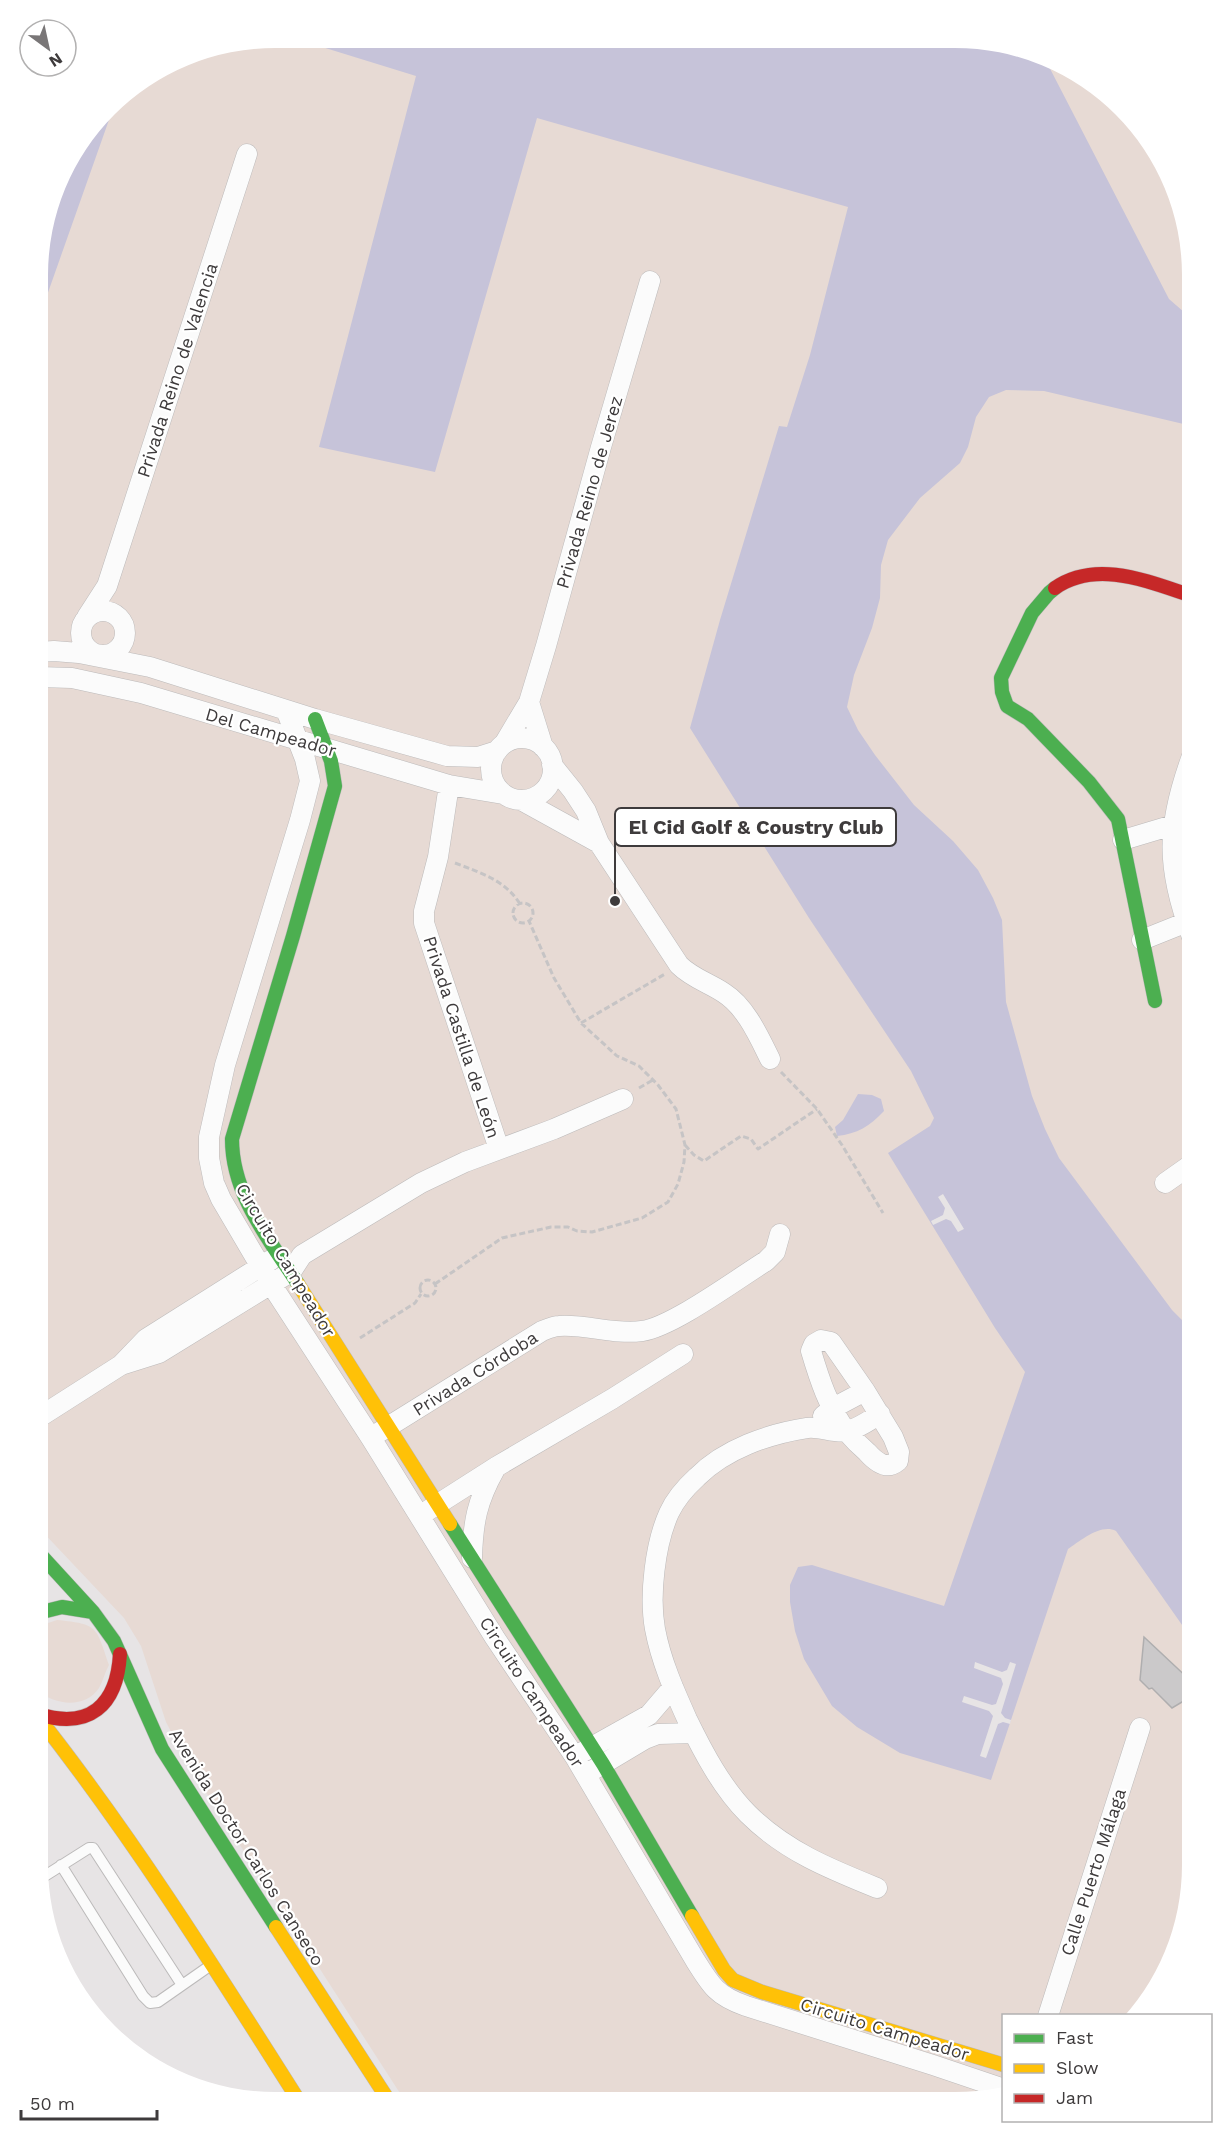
<svg xmlns="http://www.w3.org/2000/svg" width="1230" height="2140" font-family="'Work Sans',sans-serif">
<style>
.green{fill:#e7dad4}
.water{fill:#c6c3d9}
.pier{fill:#e7e4e5}
.building{fill:#cbc9ca;stroke:#afaeaf;stroke-width:1.5}
.lines{fill:none;stroke-linecap:round;stroke-linejoin:round}
.lane-casing{stroke:#bcbaba;stroke-width:12}
.street-casing{stroke:#bcbaba;stroke-width:21}
.fast-casing{stroke:#bcbaba;stroke-width:15}
.slow-casing{stroke:#bcbaba;stroke-width:15}
.jam-casing{stroke:#bcbaba;stroke-width:15}
.path{stroke:#c6c4c5;stroke-width:3;stroke-dasharray:6 3;stroke-linecap:butt}
.lane{stroke:#fbfbfb;stroke-width:10}
.street{stroke:#fbfbfb;stroke-width:20}
.fast{stroke:#4caf50;stroke-width:14}
.slow{stroke:#ffc107;stroke-width:14}
.jam{stroke:#c62828;stroke-width:14}
.labels{text-anchor:middle;dominant-baseline:central;stroke-width:4.5;stroke-linejoin:round;paint-order:stroke}
.street-label{font-size:18px;fill:#3e3b3c;stroke:#fff}
.leader{fill:none;stroke:#3e3b3c;stroke-width:2}
.callout-dot{fill:#3e3b3c;stroke:#fff;stroke-width:2}
.callout{fill:#fff;stroke:#3e3b3c;stroke-width:2}
.callout-label{font-size:20px;text-anchor:middle;font-weight:bold;fill:#3e3b3c}
</style>
<rect width="100%" height="100%" fill="#e7e4e5"/>
<path class="green" d="M 275,38 L 1001,42 L 1060,62 L 1111,96 L 1152,143 L 1180,198 L 1192,275 L 1192,1881 L 1175,1956 L 1143,2010 L 1137,2016 L 1004,2016 L 1003,2094 L 955,2102 L 405,2101 L 189,1766 L 166,1722 L 141,1646 L 124,1618 L 38,1527 L 39,244 L 62,170 L 118,97 L 184,55 Z
M 57,1620 C 99,1624 96,1627 109,1665 C 105,1672 103,1681 99,1688 C 85,1709 55,1705 38,1691 L 38,1631 L 48,1623 Z"/>
<path class="water" d="M 293,38 L 1001,42 L 1044,57 L 1169,299 L 1192,319 L 1192,426 L 1044,391 L 1006,390 L 989,397 L 976,417 L 968,447 L 960,463 L 920,498 L 888,540 L 881,565 L 880,598 L 872,628 L 854,675 L 847,707 L 858,730 L 875,755 L 914,805 L 953,841 L 978,870 L 993,898 L 1002,920 L 1006,1002 L 1032,1096 L 1045,1129 L 1059,1158 L 1172,1310 L 1184,1322 L 1192,1325 L 1192,1631 L 1190,1630 L 1187,1632 L 1116,1531 C 1101,1523 1080,1541 1068,1549 L 991,1780 L 900,1753 L 857,1727 L 832,1706 L 804,1659 L 795,1631 L 790,1602 L 790,1585 L 798,1567 L 812,1565 L 944,1606 L 1025,1372 L 995,1328 L 888,1153 L 930,1126 L 934,1118 L 911,1071 L 809,918 L 690,728 L 720,620 L 779,426 L 787,427 L 810,355 L 848,207 L 537,118 L 435,472 L 319,447 L 416,76 Z
M 116,100 L 39,318 L 39,244 L 62,170 Z
M 858,1094 L 872,1095 L 881,1099 L 884,1111 C 870,1126 857,1134 837,1136 L 835,1127 L 843,1120 Z"/>
<path class="pier" d="M 943,1194 L 964,1229 L 958,1232 L 951,1221 L 946,1219 L 933,1225 L 931,1221 L 943,1215 L 945,1208 L 938,1197 Z
M 975,1662 L 1002,1672 L 1007,1670 L 1010,1662 L 1016,1664 L 1001,1713 L 1005,1718 L 1011,1720 L 1010,1724 L 1003,1722 L 998,1724 L 986,1758 L 980,1756 L 993,1716 L 989,1711 L 962,1702 L 964,1696 L 992,1705 L 996,1704 L 1003,1684 L 1001,1678 L 974,1668 Z"/>
<path class="building" d="M 1144,1637 L 1192,1682 L 1192,1696 L 1172,1708 L 1152,1688 L 1149,1689 L 1140,1680 Z"/>
<g class="lines">
<defs>
<path id="lane" d="M 61,1865 L 143,1996 L 150,2003 L 158,2002 L 211,1965
M 40,1879 L 89,1848 L 93,1848 L 182,1985"/>
<path id="street" d="M81 633a22 22 0 1 1 44 0a22 22 0 1 1-44 0Z
M 87,617 L 107,586 L 247,154
M 39,652 L 54,651 L 79,653 L 150,667 L 315,719 L 447,756 L 478,757 L 497,751
M 39,677 L 72,678 L 141,693 L 449,785 L 503,794
M 529,702 L 543,747
M 286,710 L 305,759 L 310,781 L 300,820 L 225,1065 L 209,1137 L 209,1158 L 214,1183 L 221,1199 L 271,1284 L 291,1272 L 302,1255 L 421,1183 L 465,1162 L 554,1129 L 623,1099
M491 769a31 31 0 1 1 62 0a31 31 0 1 1-62 0Z
M 504,744 L 529,702 L 546,646 L 601,447 L 650,281
M 552,765 L 573,791 L 586,811 L 599,843 L 679,965 C 692,978 709,983 724,993 C 746,1007 759,1037 770,1059
M 449,785 L 438,857 L 424,911 L 424,923 L 499,1149
M 521,800 L 599,843
M 1123,840 L 1173,825
M 1192,937 C 1166,867 1166,827 1192,756
M 1142,940 L 1187,922
M 1165,1183 L 1192,1164
M 821,1340 L 831,1342 L 865,1391 L 893,1437 L 899,1452 L 898,1461 C 886,1471 875,1461 867,1452 C 860,1446 853,1439 847,1432 C 829,1409 819,1378 811,1351 L 814,1344 Z
M 121,1365 L 159,1353 L 271,1284 L 371,1438 L 495,1638 L 575,1757 L 695,1960 C 711,1986 717,1996 746,2006 L 933,2065 L 1004,2089
M 823,1416 L 833,1408 L 865,1391
M 38,1418 L 121,1365 L 146,1339 L 271,1260
M 378,1433 L 542,1331 C 547,1329 554,1326 559,1326 C 587,1324 614,1335 642,1331 C 672,1327 737,1279 766,1261 L 775,1252 L 780,1234
M 427,1511 L 496,1467 L 612,1399 L 683,1354
M 472,1558 C 473,1522 477,1501 495,1469
M 581,1753 L 649,1715 L 673,1687
M 593,1770 L 645,1739 L 658,1734 L 694,1733
M 877,1888 C 830,1869 785,1851 748,1814 C 722,1788 703,1752 687,1719 C 674,1690 661,1661 655,1629 C 649,1596 655,1544 669,1513 C 675,1500 686,1487 697,1477 C 725,1449 768,1434 807,1428 C 820,1426 835,1434 848,1431 C 859,1428 870,1420 880,1414
M 1048,2016 L 1140,1728"/>
<path id="fast" d="M 1055,588 L 1049,593 L 1032,613 L 1001,678 L 1002,692 L 1007,706 L 1028,719 L 1089,782 L 1118,819 L 1155,1001
M 298,1284 C 269,1239 232,1195 232,1139 L 293,936 L 335,786 L 331,761 L 315,719
M 450,1524 L 603,1764 L 692,1916
M 38,1552 L 93,1612 L 114,1641 L 162,1749 L 276,1927
M 38,1613 L 62,1607 L 93,1612"/>
<path id="slow" d="M 298,1284 L 450,1524
M 38,1717 C 134,1839 216,1970 299,2101
M 692,1916 L 724,1970 L 733,1980 L 762,1992 L 1004,2065
M 276,1927 L 389,2101"/>
<path id="jam" d="M 1055,588 C 1097,559 1149,582 1192,596
M 38,1714 C 89,1730 117,1706 120,1654"/>
</defs>
<use href="#lane" class="lane-casing"/>
<use href="#street" class="street-casing"/>
<use href="#fast" class="fast-casing"/>
<use href="#slow" class="slow-casing"/>
<use href="#jam" class="jam-casing"/>
<path class="path" d="M 455,863 C 481,873 505,880 520,904
M513 913a10 10 0 1 1 20 0a10 10 0 1 1-20 0Z
M 581,1023 L 665,974
M 781,1072 L 817,1109 L 842,1145 L 883,1213
M 639,1088 L 653,1080
M 685,1145 L 694,1155 L 704,1161 L 741,1136 L 751,1139 L 758,1149 L 817,1109
M420 1288a8 8 0 1 1 16 0a8 8 0 1 1-16 0Z
M 435,1284 L 502,1238 L 551,1227 L 568,1227 L 577,1231 L 592,1232 L 642,1218 L 668,1202 L 678,1184 L 684,1162 L 685,1145 L 676,1109 L 658,1085 L 639,1066 L 617,1056 L 581,1023 L 554,978 L 529,921
M 360,1338 L 415,1303 L 421,1294"/>
<use href="#lane" class="lane"/>
<use href="#street" class="street"/>
<use href="#fast" class="fast"/>
<use href="#slow" class="slow"/>
<use href="#jam" class="jam"/>
</g>
<g class="labels">
<g class="street-label">
<text transform="translate(177 370) rotate(-72)">Privada Reino de Valencia</text>
<text transform="translate(589 492) rotate(-74)">Privada Reino de Jerez</text>
<text transform="translate(271 732) rotate(16)">Del Campeador</text>
<text transform="translate(462 1037) rotate(72)">Privada Castilla de León</text>
<text transform="translate(286 1260) rotate(59)">Circuito Campeador</text>
<text transform="translate(475 1373) rotate(-32)">Privada Córdoba</text>
<text transform="translate(532 1692) rotate(57)">Circuito Campeador</text>
<text transform="translate(247 1847) rotate(58)">Avenida Doctor Carlos Canseco</text>
<text transform="translate(1093 1872) rotate(-72)">Calle Puerto Málaga</text>
<text transform="translate(885 2029) rotate(17)">Circuito Campeador</text>
</g>
</g>
<path d="M0 0H1230V2140H0ZM275 48H955A227 227 0 0 1 1182 275V1865A227 227 0 0 1 955 2092H275A227 227 0 0 1 48 1865V275A227 227 0 0 1 275 48Z" fill="#fff" fill-rule="evenodd"/>
<path class="leader" d="M615 901L615 827"/>
<circle class="callout-dot" cx="615" cy="901" r="6"/>
<rect class="callout" x="615" y="808" width="281" height="38" rx="6"/>
<g class="callout-label">
<text x="756" y="834">El Cid Golf &amp; Coustry Club</text>
</g>
<rect x="1002" y="2014" width="210" height="108" fill="#ffffff" stroke="#b2b1b1" stroke-width="1.5"/>
<rect x="1014" y="2034" width="30" height="9" fill="#4caf50" stroke="#b2b1b1" stroke-width="1.5"/>
<text x="1056" y="2044" font-size="18" fill="#3e3b3c">Fast</text>
<rect x="1014" y="2064" width="30" height="9" fill="#ffc107" stroke="#b2b1b1" stroke-width="1.5"/>
<text x="1056" y="2074" font-size="18" fill="#3e3b3c">Slow</text>
<rect x="1014" y="2094" width="30" height="9" fill="#c62828" stroke="#b2b1b1" stroke-width="1.5"/>
<text x="1056" y="2104" font-size="18" fill="#3e3b3c">Jam</text>
<g transform="translate(48 48) rotate(147)"><circle r="28" fill="#ffffff" stroke="#b2b1b1" stroke-width="1.5"/>
<path d="M0-4.5L10 22L0 15L-10 22Z" fill="#797677"/>
<text y="-9" font-size="16" font-weight="bold" text-anchor="middle" fill="#3e3b3c">N</text>
</g>
<path d="M21 2110v9h136v-9" fill="none" stroke="#3e3b3c" stroke-width="3"/>
<text x="30" y="2110" font-size="18" fill="#3e3b3c" stroke="#ffffff" stroke-width="4.5" paint-order="stroke">50 m</text>
</svg>
